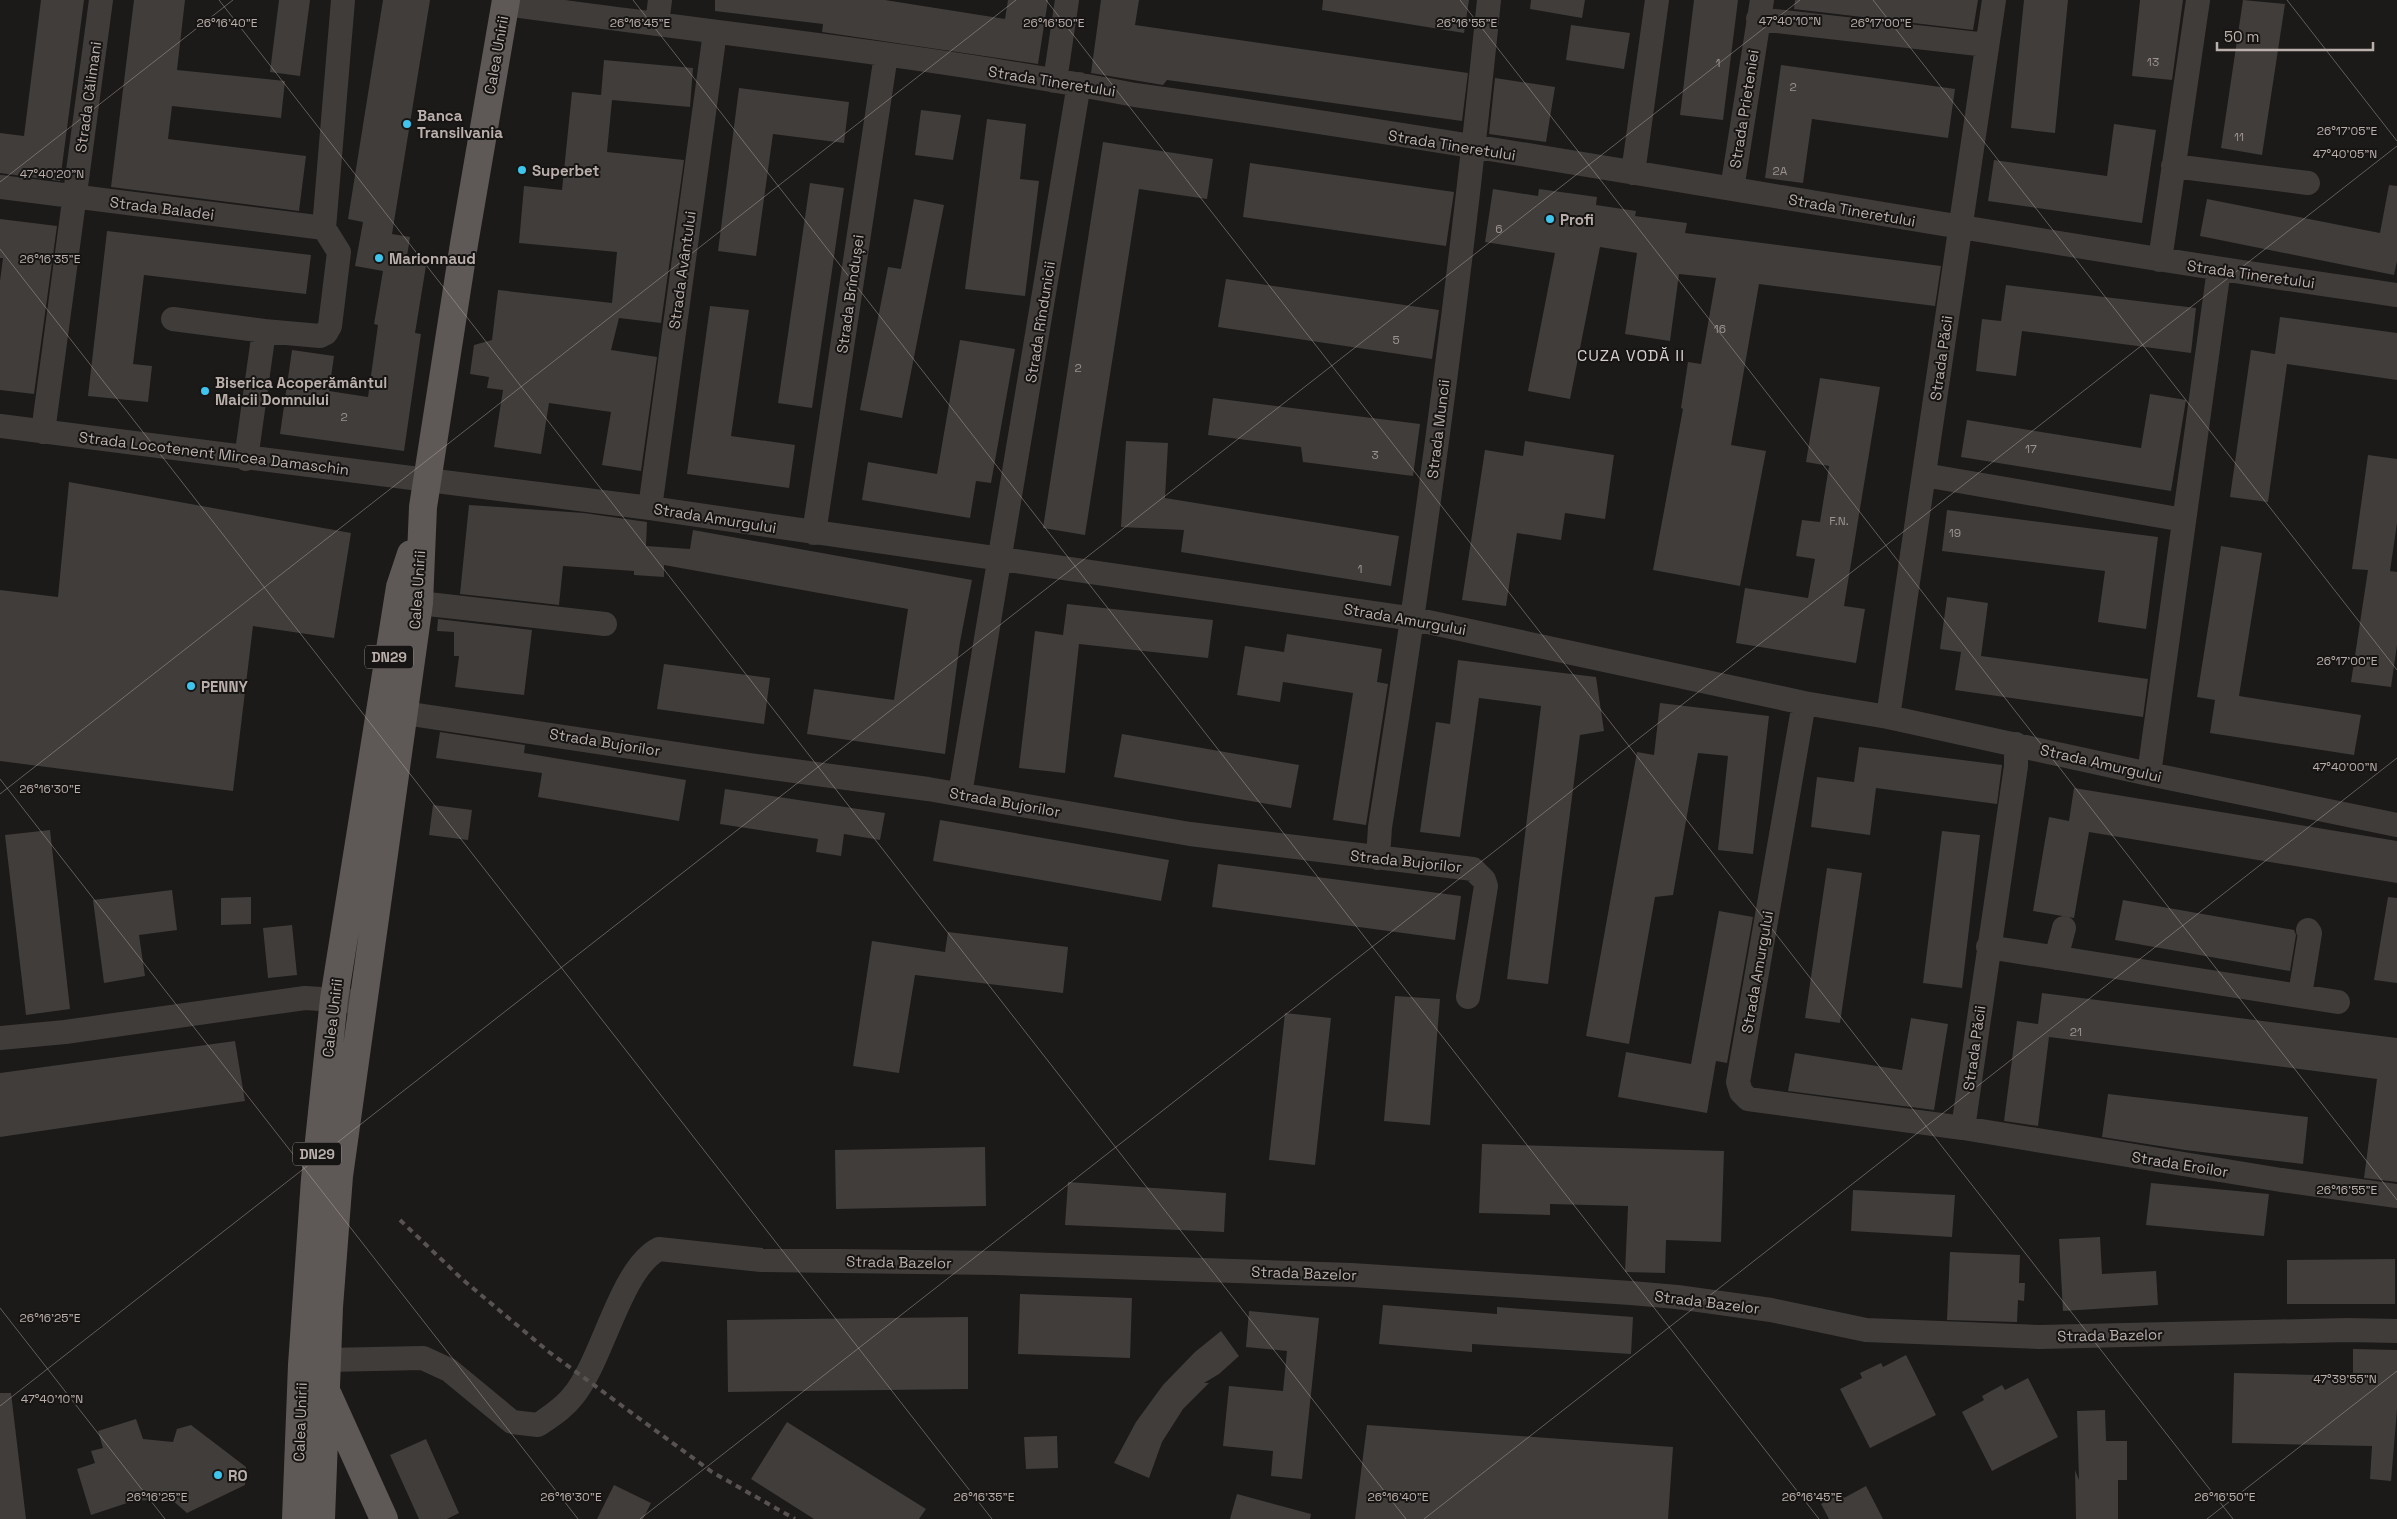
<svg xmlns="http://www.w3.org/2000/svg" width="2397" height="1519" font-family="'Space Grotesk',sans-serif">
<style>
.building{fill:#403d3b}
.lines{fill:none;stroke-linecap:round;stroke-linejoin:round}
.minor{stroke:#403c3a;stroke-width:24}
.major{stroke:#5e5956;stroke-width:28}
.rail{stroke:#585351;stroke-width:4;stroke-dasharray:6 5;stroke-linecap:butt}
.ticks{fill:none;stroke:#baafab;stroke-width:1;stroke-opacity:0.45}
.poi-dot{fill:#3fc5ed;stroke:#161514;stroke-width:2}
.labels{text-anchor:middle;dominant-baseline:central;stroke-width:4;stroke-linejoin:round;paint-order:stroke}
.number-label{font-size:12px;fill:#9c928f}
.shield{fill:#161514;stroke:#89817e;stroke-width:1}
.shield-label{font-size:14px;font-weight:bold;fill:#baafab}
.street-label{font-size:15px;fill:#baafab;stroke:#161514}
.poi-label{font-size:15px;font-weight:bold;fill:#baafab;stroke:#161514;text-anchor:start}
.neighbourhood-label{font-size:16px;letter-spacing:1px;fill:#d6cfcc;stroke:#161514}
.ticks-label{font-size:12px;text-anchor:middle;fill:#baafab;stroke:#161514;stroke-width:4;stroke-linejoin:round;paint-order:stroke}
</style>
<rect width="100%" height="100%" fill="#1b1a19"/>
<path class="building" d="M 41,0 L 84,0 L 60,181 L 0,173 L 0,133 L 24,136 Z
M 134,0 L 185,0 L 177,70 L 285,81 L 281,118 L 172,106 L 168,139 L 306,156 L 299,211 L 111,187 Z
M 279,0 L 310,0 L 300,76 L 270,72 Z
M 383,0 L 430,0 L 392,234 L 410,237 L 406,263 L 426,266 L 415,333 L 421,334 L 404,451 L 280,434 L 292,350 L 334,356 L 329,391 L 368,397 L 378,325 L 374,324 L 383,271 L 355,266 L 363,222 L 348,219 Z
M 715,0 L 885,0 L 1005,19 L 1008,0 L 1048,0 L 1038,64 L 822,32 L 823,24 L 715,11 Z
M 1101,0 L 1139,0 L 1135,25 L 1468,73 L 1462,121 L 1167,80 L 1163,85 L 1091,73 Z
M 1323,0 L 1469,0 L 1464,33 L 1322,10 Z
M 1531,0 L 1585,0 L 1582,18 L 1530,9 Z
M 1694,0 L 1738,0 L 1723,120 L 1680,115 Z
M 1795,0 L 1978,0 L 1973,30 L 1794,9 Z
M 2024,0 L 2068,0 L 2055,133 L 2011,128 Z
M 2140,0 L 2183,0 L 2172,80 L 2132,76 Z
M 2243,0 L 2285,4 L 2262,155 L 2221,148 Z
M 1571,25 L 1630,33 L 1624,69 L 1566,60 Z
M 604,60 L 693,68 L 690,107 L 612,100 L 607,152 L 684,160 L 661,323 L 619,318 L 611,350 L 657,357 L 641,471 L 602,465 L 611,412 L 549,403 L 541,454 L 494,447 L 503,390 L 487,388 L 489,377 L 470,374 L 474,345 L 492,340 L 498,290 L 612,303 L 617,252 L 519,243 L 524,186 L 562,190 L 572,92 L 601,95 Z
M 1781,65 L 1955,89 L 1948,138 L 1812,119 L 1803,183 L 1765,178 Z
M 1495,78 L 1555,87 L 1546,142 L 1489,134 Z
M 739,88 L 849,102 L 844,143 L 773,134 L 756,256 L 718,251 Z
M 921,110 L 961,115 L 953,160 L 915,155 Z
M 987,119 L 1026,124 L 1020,179 L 1039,181 L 1025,296 L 965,289 Z
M 2114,124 L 2156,130 L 2142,223 L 1988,201 L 1994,160 L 2107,176 Z
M 1103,142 L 1213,159 L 1207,199 L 1139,189 L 1085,535 L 1043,528 Z
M 1250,163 L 1454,192 L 1446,246 L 1243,217 Z
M 810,183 L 844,188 L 812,408 L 778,403 Z
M 2389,185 L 2397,186 L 2397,261 L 2394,275 L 2200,236 L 2207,199 L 2380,233 Z
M 1493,189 L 1538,196 L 1539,189 L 1597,197 L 1596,205 L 1636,211 L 1635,216 L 1687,223 L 1685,233 L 1941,266 L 1935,306 L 1759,284 L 1731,445 L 1766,451 L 1740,586 L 1653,570 L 1683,409 L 1681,408 L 1688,362 L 1701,364 L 1716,278 L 1679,274 L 1670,341 L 1625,334 L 1637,253 L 1600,247 L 1570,399 L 1528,391 L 1555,253 L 1485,242 Z
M 914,199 L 944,205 L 902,418 L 860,410 L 888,267 L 901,269 Z
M 0,219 L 57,226 L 34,394 L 0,390 L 0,281 L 3,258 L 0,258 Z
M 107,231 L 311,255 L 306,294 L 144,275 L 133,364 L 152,366 L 148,402 L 88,396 Z
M 1226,279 L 1439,310 L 1432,359 L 1218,327 Z
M 2006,285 L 2196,308 L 2191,353 L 2022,331 L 2016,376 L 1976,371 L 1982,319 L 2001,321 Z
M 710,306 L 749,310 L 731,436 L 795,445 L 789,488 L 687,474 Z
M 2280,317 L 2397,333 L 2397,380 L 2287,364 L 2268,502 L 2230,497 L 2251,350 L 2275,354 Z
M 960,340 L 1015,349 L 991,483 L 976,481 L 970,518 L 862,500 L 868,462 L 937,474 Z
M 1820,378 L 1880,387 L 1844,606 L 1865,609 L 1856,663 L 1736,643 L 1745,588 L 1808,598 L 1815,559 L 1796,556 L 1802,520 L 1820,522 L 1829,466 L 1806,462 Z
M 2150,394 L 2186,400 L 2171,491 L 1961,457 L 1967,420 L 2141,448 Z
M 1213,398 L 1420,424 L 1413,476 L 1303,462 L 1301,447 L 1208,435 Z
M 1126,441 L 1168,443 L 1165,498 L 1399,536 L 1391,586 L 1181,552 L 1184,530 L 1121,527 Z
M 1525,441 L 1614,455 L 1605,519 L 1565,513 L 1561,540 L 1517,533 L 1506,606 L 1462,600 L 1485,450 L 1523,456 Z
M 2368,455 L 2397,459 L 2397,523 L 2390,571 L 2397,572 L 2397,645 L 2391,687 L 2351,682 L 2368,570 L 2352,569 Z
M 69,482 L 351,533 L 334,638 L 253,626 L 233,791 L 0,761 L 0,590 L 58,597 Z
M 469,505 L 584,513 L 647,522 L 646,546 L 690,549 L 693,530 L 972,580 L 960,642 L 945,754 L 807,734 L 814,689 L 894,700 L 908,609 L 664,565 L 664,577 L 634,575 L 634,571 L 563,566 L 559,605 L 460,594 Z
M 1947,510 L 2158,537 L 2146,629 L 2098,622 L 2105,571 L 1942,551 Z
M 2221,546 L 2262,553 L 2239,696 L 2361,715 L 2354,755 L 2210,733 L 2215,700 L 2197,697 Z
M 1947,597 L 1988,603 L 1981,656 L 2148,679 L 2143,717 L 1955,690 L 1961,652 L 1940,649 Z
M 1067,604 L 1213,620 L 1208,658 L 1079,644 L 1065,773 L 1019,768 L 1035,631 L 1063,635 Z
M 438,619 L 532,630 L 524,695 L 455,687 L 459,656 L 454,656 L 454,632 L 437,631 Z
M 1287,634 L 1382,649 L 1377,682 L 1388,684 L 1366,825 L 1333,820 L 1353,693 L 1283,682 L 1280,702 L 1237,695 L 1245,646 L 1284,652 Z
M 1458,660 L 1596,677 L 1604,731 L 1580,735 L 1548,984 L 1507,979 L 1541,706 L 1479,698 L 1460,837 L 1420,832 L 1436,722 L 1450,724 Z
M 664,664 L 770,678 L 764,724 L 657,709 Z
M 1660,703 L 1769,716 L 1753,854 L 1718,850 L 1728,756 L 1698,753 L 1673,895 L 1655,897 L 1629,1044 L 1586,1036 L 1637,752 L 1654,755 Z
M 440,732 L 525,745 L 524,753 L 686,780 L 679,821 L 538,797 L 542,773 L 436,758 Z
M 1122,734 L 1299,765 L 1291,808 L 1114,777 Z
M 1859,747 L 2002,765 L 1997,804 L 1876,788 L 1870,835 L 1811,827 L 1817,777 L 1854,782 Z
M 2074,788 L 2397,841 L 2397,883 L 2089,832 L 2074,918 L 2033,911 L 2049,817 L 2069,821 Z
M 725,789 L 885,813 L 880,840 L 844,834 L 841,856 L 816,852 L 818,839 L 720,824 Z
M 433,805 L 472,810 L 468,840 L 429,835 Z
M 940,820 L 1169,860 L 1161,901 L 933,861 Z
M 50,830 L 70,1009 L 26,1015 L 5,835 Z
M 1942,831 L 1980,835 L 1962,988 L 1923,983 Z
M 1218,864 L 1461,896 L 1455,940 L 1212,907 Z
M 1827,868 L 1862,873 L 1840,1023 L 1805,1018 Z
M 172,890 L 177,930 L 139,935 L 145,976 L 104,983 L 93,900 Z
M 251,897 L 251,924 L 221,925 L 221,898 Z
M 2388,897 L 2397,898 L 2397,983 L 2374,980 Z
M 2123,900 L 2294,930 L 2296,935 L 2290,971 L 2115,940 Z
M 1719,911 L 1753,917 L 1727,1063 L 1716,1061 L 1707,1113 L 1618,1097 L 1626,1052 L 1691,1064 Z
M 292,925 L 297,975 L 268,978 L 263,928 Z
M 948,932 L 1068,947 L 1063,993 L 915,975 L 899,1073 L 853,1066 L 872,941 L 945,952 Z
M 2042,993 L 2397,1038 L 2397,1182 L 2364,1178 L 2377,1079 L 2049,1037 L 2038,1126 L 2004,1121 L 2017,1021 L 2038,1024 Z
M 1395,996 L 1440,999 L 1430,1125 L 1384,1121 Z
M 1285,1013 L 1331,1018 L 1315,1165 L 1269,1160 Z
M 1911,1018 L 1948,1024 L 1934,1110 L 1788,1091 L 1795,1053 L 1902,1070 Z
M 235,1041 L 245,1101 L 0,1137 L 0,1073 Z
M 2108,1094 L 2308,1117 L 2303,1164 L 2185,1150 L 2102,1137 Z
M 1482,1144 L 1724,1151 L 1721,1242 L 1666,1240 L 1665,1273 L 1625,1272 L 1628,1206 L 1550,1204 L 1550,1215 L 1479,1213 Z
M 985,1147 L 986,1206 L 836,1209 L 835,1150 Z
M 1068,1182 L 1226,1193 L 1224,1232 L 1065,1225 Z
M 2151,1183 L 2269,1194 L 2264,1236 L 2146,1225 Z
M 1853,1190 L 1955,1195 L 1952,1237 L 1851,1231 Z
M 2100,1237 L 2102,1274 L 2156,1271 L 2158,1305 L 2063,1311 L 2059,1239 Z
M 1950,1252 L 2020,1255 L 2019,1283 L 2025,1283 L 2024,1301 L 2018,1300 L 2017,1322 L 1947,1320 Z
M 2395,1259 L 2395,1304 L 2287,1304 L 2287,1260 Z
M 1020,1294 L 1132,1298 L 1130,1358 L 1018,1354 Z
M 1383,1305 L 1497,1314 L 1497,1307 L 1633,1317 L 1631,1354 L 1472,1344 L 1472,1352 L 1379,1344 Z
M 1249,1311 L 1319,1318 L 1302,1479 L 1271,1476 L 1273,1451 L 1223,1446 L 1229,1386 L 1283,1391 L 1287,1351 L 1246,1347 Z
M 968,1317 L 968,1389 L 728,1392 L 727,1320 Z
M 1221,1331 L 1239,1356 L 1219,1374 L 1204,1383 L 1209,1383 L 1183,1409 L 1162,1442 L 1149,1478 L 1114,1463 L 1136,1422 L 1163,1385 L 1195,1352 Z
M 2353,1349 L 2397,1350 L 2397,1409 L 2391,1481 L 2370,1479 L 2372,1446 L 2232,1443 L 2234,1373 L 2353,1376 Z
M 1906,1355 L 1936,1415 L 1870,1448 L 1840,1389 L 1862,1378 L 1860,1373 L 1881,1363 L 1883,1367 Z
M 2028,1378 L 2058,1437 L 1992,1471 L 1962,1412 L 1984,1400 L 1982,1396 L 2002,1385 L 2005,1390 Z
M 0,1393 L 11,1393 L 26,1519 L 0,1519 Z
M 2105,1410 L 2106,1441 L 2127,1441 L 2127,1480 L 2118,1480 L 2118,1519 L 2076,1519 L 2075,1470 L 2079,1480 L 2077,1411 Z
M 136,1419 L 143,1439 L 173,1442 L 177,1429 L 191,1425 L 246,1467 L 245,1485 L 187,1513 L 171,1499 L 133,1501 L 91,1515 L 77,1469 L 95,1463 L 91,1451 L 103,1448 L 98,1431 Z
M 787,1422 L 926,1509 L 919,1519 L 814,1519 L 751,1479 Z
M 1367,1425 L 1673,1447 L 1668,1519 L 1355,1519 Z
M 1057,1436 L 1058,1468 L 1026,1469 L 1024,1437 Z
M 426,1439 L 459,1513 L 447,1519 L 419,1519 L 390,1455 Z
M 614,1485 L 651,1503 L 643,1519 L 597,1519 Z
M 1866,1486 L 1883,1519 L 1829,1519 L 1821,1504 L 1841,1493 L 1844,1498 Z
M 1237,1494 L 1311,1514 L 1310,1519 L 1230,1519 Z"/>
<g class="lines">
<path class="minor" d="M 505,4 C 715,33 927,55 1135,95 C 1557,154 1976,235 2397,295
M 1758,19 L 1987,45
M 657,24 L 660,0
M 1055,81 L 1067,0
M 2173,166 L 2308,183
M 1633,173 L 1657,0
M 0,187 L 324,228
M 1732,189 L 1762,0
M 2160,260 L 2198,0
M 173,319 L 264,331 L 320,336 L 326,333 L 330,326 L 339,252 L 324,228 L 343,0
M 0,426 L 650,508 L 1414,619 L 1804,703 L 1888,717 L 2149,774 L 2397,825
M 43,432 L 101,0
M 246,459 L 264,331
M 1924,475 L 2184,520
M 650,508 L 715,32
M 814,533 L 886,55
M 419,603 L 605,624
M 1804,703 L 1738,1082 L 1741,1092 L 1748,1099 L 1963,1128 L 2281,1180 L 2397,1196
M 404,713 L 757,766 L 928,789 L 1190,834 L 1473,869 L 1484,880 L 1486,886 L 1468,997
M 1888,717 L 1994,0
M 2149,774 L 2219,269
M 960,794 L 1079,84
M 1378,858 L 1380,827 C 1424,553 1461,277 1489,0
M 1988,947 L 2338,1002
M 2056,958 L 2064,928
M 2300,995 L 2310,933 L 2308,930
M 0,1038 L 65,1032 L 305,998 L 353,1001
M 1963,1128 L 2016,766 L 2016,744
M 326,1360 L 423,1358 L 449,1370 L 512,1422 L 538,1425 C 551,1416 564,1408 573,1396 C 603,1360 620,1269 659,1249 L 761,1260 L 996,1263 L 1351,1275 L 1631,1293 L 1677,1297 L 1771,1310 L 1866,1330 L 2039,1337 L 2348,1330 L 2397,1331"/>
<path class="major" d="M 328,1395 L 384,1519
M 296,1519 L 302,1365 L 315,1179 L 334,999 L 400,587 L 411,554
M 321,1519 L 329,1307 L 339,1176 L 419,603 L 423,507 L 464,244 L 506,0"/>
<path class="rail" d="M 400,1220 L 462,1279 L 549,1352 L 712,1472 L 795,1519"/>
</g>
<path class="ticks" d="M 219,0 L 1406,1519M 633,0 L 1819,1519M 1046,0 L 2233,1519M 1460,0 L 2397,1200M 1873,0 L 2397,670M 2287,0 L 2397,141M 0,182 L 233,0M 0,249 L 992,1519M 0,779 L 578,1519M 0,794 L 1016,0M 0,1308 L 165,1519M 0,1406 L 1800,0M 640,1519 L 2397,146M 1424,1519 L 2397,758M 2207,1519 L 2397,1371"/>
<g class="poi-dot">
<circle cx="407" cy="124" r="5"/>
<circle cx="522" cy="170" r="5"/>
<circle cx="1550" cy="219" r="5"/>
<circle cx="379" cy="258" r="5"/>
<circle cx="205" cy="391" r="5"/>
<circle cx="191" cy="686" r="5"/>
<circle cx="218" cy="1475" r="5"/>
</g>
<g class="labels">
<g class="number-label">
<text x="2153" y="62">13</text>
<text x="1718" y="63">1</text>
<text x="1793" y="87">2</text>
<text x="2239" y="137">11</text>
<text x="1780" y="171">2A</text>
<text x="1499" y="229">6</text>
<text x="1720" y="329">16</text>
<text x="1396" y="340">5</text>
<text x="1078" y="368">2</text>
<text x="344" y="417">2</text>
<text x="2031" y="449">17</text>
<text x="1375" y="455">3</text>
<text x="1839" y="521">F.N.</text>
<text x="1955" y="533">19</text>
<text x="1360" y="569">1</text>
<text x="2076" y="1032">21</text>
</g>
<g class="shield">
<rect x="365" y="645.5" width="48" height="23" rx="4"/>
<rect x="293" y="1142.5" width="48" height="23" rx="4"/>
</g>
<g class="shield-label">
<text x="389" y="657">DN29</text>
<text x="317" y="1154">DN29</text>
</g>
<g class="street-label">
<text transform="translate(496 55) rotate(-80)">Calea Unirii</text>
<text transform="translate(1052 81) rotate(9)">Strada Tineretului</text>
<text transform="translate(88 97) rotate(-82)">Strada Călimani</text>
<text transform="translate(1744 109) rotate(-81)">Strada Prieteniei</text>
<text transform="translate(1452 145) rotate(9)">Strada Tineretului</text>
<text transform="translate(162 208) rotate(7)">Strada Baladei</text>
<text transform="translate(1852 210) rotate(10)">Strada Tineretului</text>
<text transform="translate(682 270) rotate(-82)">Strada Avântului</text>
<text transform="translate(2251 274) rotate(8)">Strada Tineretului</text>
<text transform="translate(850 294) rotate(-82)">Strada Brîndușei</text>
<text transform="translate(1040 322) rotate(-81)">Strada Rîndunicii</text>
<text transform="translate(1941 358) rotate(-82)">Strada Păcii</text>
<text transform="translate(1438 429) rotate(-83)">Strada Muncii</text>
<text transform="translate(214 453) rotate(7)">Strada Locotenent Mircea Damaschin</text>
<text transform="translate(715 518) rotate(9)">Strada Amurgului</text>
<text transform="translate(417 590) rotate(-86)">Calea Unirii</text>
<text transform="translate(1405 619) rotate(10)">Strada Amurgului</text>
<text transform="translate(605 742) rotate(9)">Strada Bujorilor</text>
<text transform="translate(2101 763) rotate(13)">Strada Amurgului</text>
<text transform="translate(1005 802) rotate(10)">Strada Bujorilor</text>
<text transform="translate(1406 861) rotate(6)">Strada Bujorilor</text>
<text transform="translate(1757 972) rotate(-80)">Strada Amurgului</text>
<text transform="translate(332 1018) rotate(-83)">Calea Unirii</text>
<text transform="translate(1974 1048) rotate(-82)">Strada Păcii</text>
<text transform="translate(2180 1164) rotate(9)">Strada Eroilor</text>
<text transform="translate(899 1262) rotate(1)">Strada Bazelor</text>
<text transform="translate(1304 1273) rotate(2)">Strada Bazelor</text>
<text transform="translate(1707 1302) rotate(7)">Strada Bazelor</text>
<text transform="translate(2110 1335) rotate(-1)">Strada Bazelor</text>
<text transform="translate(300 1422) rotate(-88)">Calea Unirii</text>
</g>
<g class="poi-label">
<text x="417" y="115">Banca<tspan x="417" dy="17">Transilvania</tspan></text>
<text x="532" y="170">Superbet</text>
<text x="1560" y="219">Profi</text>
<text x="389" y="258">Marionnaud</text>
<text x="215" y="382">Biserica Acoperământul<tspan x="215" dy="17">Maicii Domnului</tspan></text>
<text x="201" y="686">PENNY</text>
<text x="228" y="1475">RO</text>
</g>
<g class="neighbourhood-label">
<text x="1631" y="355">CUZA VODĂ II</text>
</g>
</g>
<g class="ticks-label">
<text x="1790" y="25">47°40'10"N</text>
<text x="227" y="27">26°16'40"E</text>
<text x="640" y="27">26°16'45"E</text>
<text x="1054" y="27">26°16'50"E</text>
<text x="1467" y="27">26°16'55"E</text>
<text x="1881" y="27">26°17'00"E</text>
<text x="2347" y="135">26°17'05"E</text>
<text x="2345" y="158">47°40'05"N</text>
<text x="52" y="178">47°40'20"N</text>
<text x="50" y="263">26°16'35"E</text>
<text x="2347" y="665">26°17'00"E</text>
<text x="2345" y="771">47°40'00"N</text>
<text x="50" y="793">26°16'30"E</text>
<text x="2347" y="1194">26°16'55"E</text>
<text x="50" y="1322">26°16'25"E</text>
<text x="2345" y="1383">47°39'55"N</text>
<text x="52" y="1403">47°40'10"N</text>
<text x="157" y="1501">26°16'25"E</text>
<text x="571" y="1501">26°16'30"E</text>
<text x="984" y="1501">26°16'35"E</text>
<text x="1398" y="1501">26°16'40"E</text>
<text x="1812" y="1501">26°16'45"E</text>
<text x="2225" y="1501">26°16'50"E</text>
</g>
<path d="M2217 42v8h156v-8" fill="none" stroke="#baafab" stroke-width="2.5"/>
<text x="2224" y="42" font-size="15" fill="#baafab" stroke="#161514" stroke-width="4" paint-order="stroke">50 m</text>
</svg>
